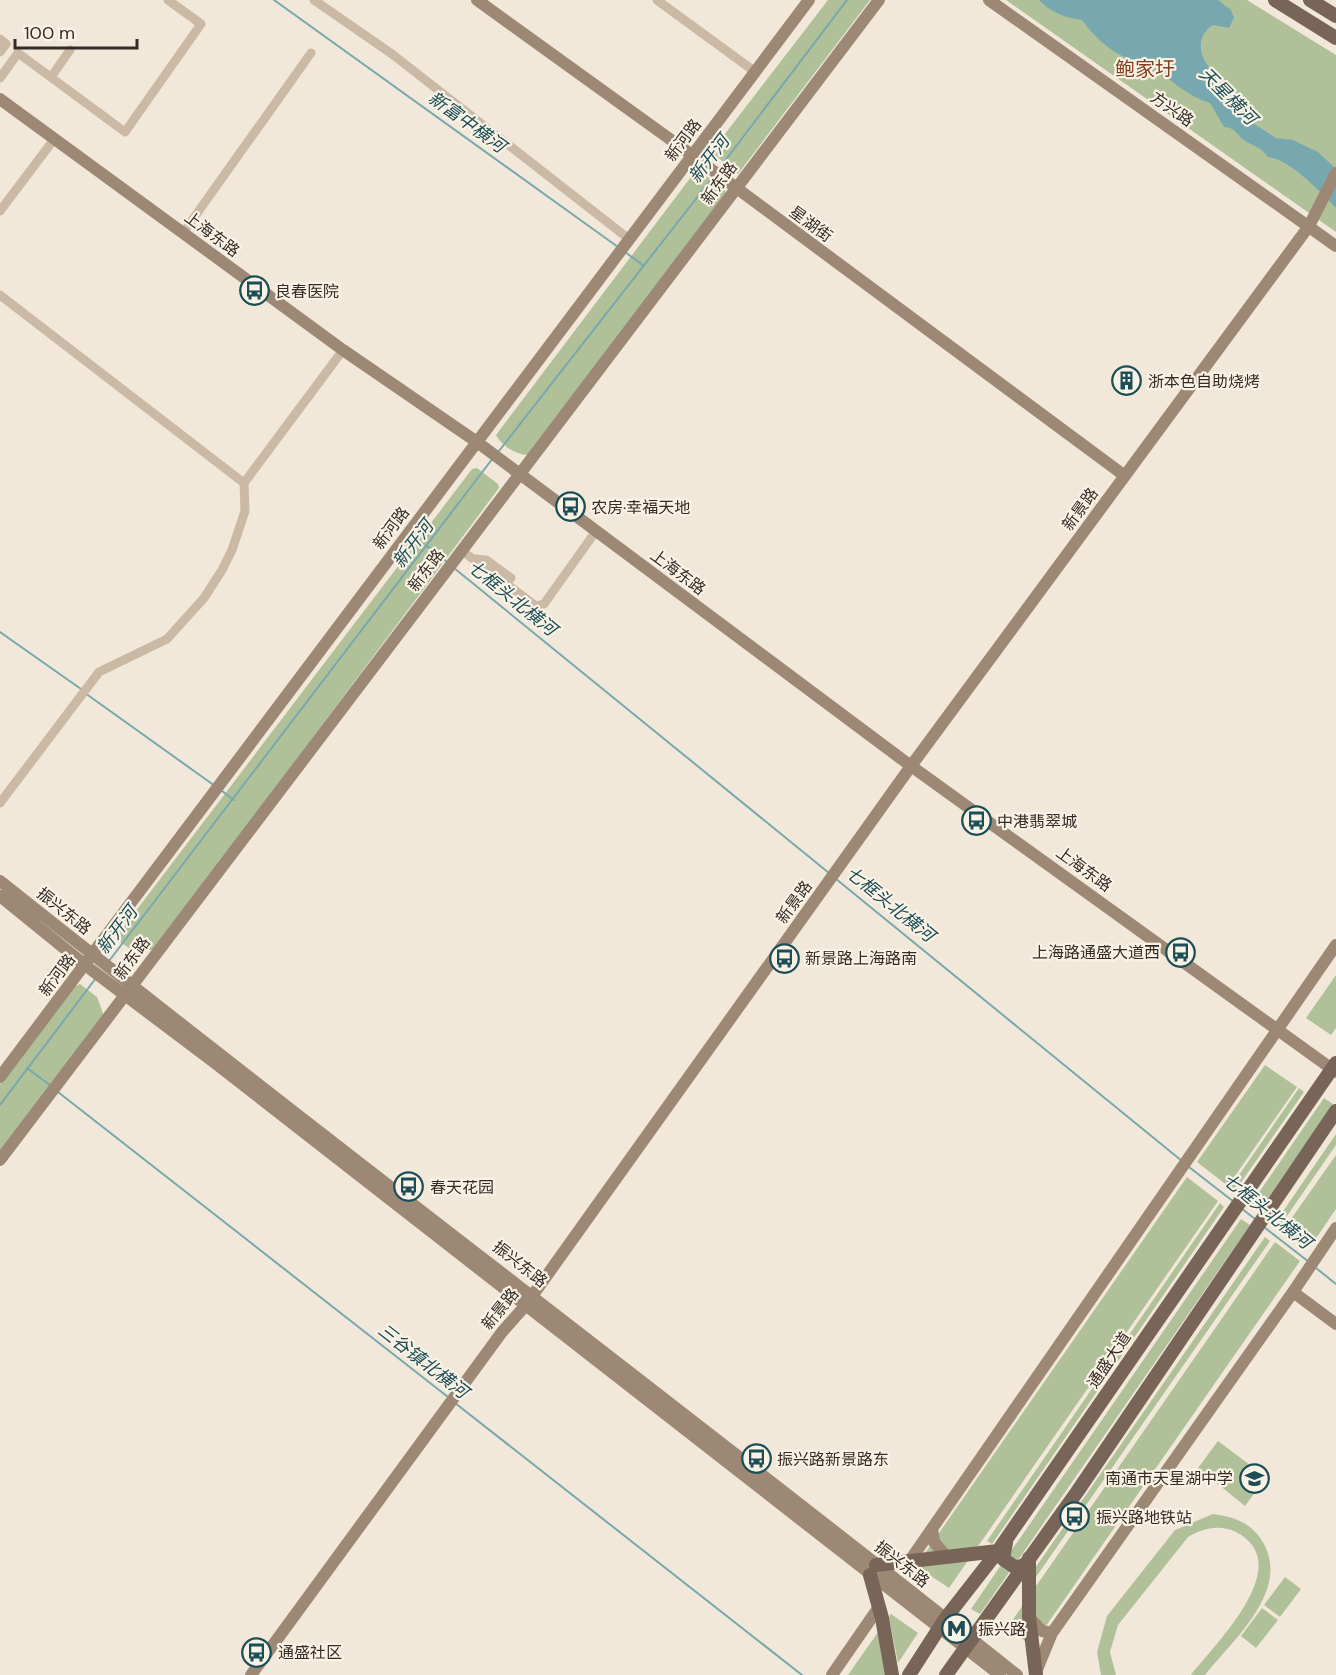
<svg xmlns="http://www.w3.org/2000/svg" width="1336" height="1675" font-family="'DM Sans','Noto Sans SC',sans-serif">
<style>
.green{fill:#b0c199}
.water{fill:#78a8af}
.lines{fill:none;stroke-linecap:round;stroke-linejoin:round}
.stream{stroke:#78a8af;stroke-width:2}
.street{stroke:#cab9a5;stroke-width:9}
.secondary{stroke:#9d8876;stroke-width:12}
.primary{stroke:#786557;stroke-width:14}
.labels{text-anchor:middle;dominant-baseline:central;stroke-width:4.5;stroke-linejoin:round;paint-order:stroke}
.street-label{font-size:16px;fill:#352c26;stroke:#f9f2e5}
.poi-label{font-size:16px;fill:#352c26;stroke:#f9f2e5;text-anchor:start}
.water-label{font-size:18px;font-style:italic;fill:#1b4e57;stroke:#f9f2e5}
.quarter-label{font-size:20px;fill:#853f1e;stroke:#f9f2e5}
</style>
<rect width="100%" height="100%" fill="#f2e8d9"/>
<path class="green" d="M 828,0 L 870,0 L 738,174 L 711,152 Z
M 1006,0 L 1247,0 L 1336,55 L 1336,232 Z
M 699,171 L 725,190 L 726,194 L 528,455 C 516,455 501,445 496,435 L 694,173 Z
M 477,468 L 498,484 L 499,488 L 154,950 L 132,950 L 117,940 L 116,937 L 472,469 Z
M 1336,975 L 1336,1028 L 1331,1035 L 1306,1018 Z
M 80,984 L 97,997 L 104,1016 L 0,1152 L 0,1084 L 72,988 Z
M 1265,1065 L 1297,1087 L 1228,1186 L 1197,1162 Z
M 1299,1088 L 1304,1092 L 1235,1191 L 1230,1188 Z
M 1324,1098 L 1333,1104 L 1260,1210 L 1251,1204 Z
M 1336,1134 L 1336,1145 L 1280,1226 L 1275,1223 Z
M 1336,1155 L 1336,1209 L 1310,1247 L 1284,1229 Z
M 1187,1177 L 1218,1201 L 949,1588 L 916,1566 Z
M 1220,1203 L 1224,1207 L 992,1544 L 987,1541 Z
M 1241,1219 L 1250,1225 L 1016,1563 L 1007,1557 Z
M 1265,1237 L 1270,1241 L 1036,1577 L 1031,1574 Z
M 1275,1242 L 1300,1261 L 1032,1646 L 1007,1628 Z
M 1218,1441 L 1266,1477 L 1245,1506 L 1198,1468 Z
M 1213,1514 C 1236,1517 1254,1524 1265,1546 C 1288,1593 1233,1640 1205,1675 L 1191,1675 C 1215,1644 1298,1564 1236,1532 C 1219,1524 1203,1528 1188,1537 L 1118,1625 L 1110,1652 L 1116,1675 L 1101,1675 L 1097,1652 L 1107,1616 L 1175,1530 Z
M 1001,1565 L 1010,1571 L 980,1614 L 971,1609 Z
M 1285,1577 L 1301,1589 L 1280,1617 L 1264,1605 Z
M 1262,1608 L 1278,1620 L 1256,1648 L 1241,1636 Z
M 891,1614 L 918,1633 L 898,1663 L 889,1617 Z
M 878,1632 L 887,1675 L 848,1675 Z"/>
<path class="water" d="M 1039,0 L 1218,0 L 1231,10 L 1234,18 L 1229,28 L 1213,25 C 1193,38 1200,61 1216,74 L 1216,86 L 1226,94 L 1228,107 L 1276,138 L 1293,140 L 1318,152 L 1336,169 L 1336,208 C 1322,193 1288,158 1268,157 C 1259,145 1255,148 1244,140 C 1236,134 1236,128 1224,127 L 1210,103 C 1187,96 1167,78 1150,62 C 1124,65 1096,40 1082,20 C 1065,18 1050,12 1039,0 Z"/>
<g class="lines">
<path class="stream" d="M 274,0 L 618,247
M 718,170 L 847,0
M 625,252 L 644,266
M 499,451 L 713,177
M 426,545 L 447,562
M 454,568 L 829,873
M 0,632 L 81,689
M 85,693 L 215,786
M 222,791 L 234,800
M 836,879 L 1182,1161
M 109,961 L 493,458
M 27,1068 L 51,1086
M 58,1092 L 448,1397
M 0,1105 L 96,978
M 1189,1167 L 1234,1202
M 1241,1208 L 1255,1219
M 1264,1227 L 1309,1262
M 1316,1268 L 1336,1284
M 455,1403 L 802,1675"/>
<path class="street" d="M 314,0 L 392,54 L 629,239
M 657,0 L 754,71
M 0,39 L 6,44 L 0,52
M 51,77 L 70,50
M 0,78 L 18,53 L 125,132 L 201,24 L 168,0
M 0,211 L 55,138
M 183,233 L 311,53
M 0,295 L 244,483 L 343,350
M 461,550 L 536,606 L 544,604 L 596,531
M 475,559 L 486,560 L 511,578
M 0,803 L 99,672 L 167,639 L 204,598 L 222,570 L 232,550 L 245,511 L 244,483"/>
<path class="secondary" d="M 477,0 L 692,155 L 1125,476
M 989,0 L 1336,246
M 0,99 L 343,350 L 477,442 L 911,766 L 1336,1072
M 0,881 C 336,1149 680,1407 1017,1675
M 0,896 L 85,965 L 215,1063 L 1000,1675
M 0,1077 L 809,0
M 0,1160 L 879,0
M 1293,1292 L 1336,1228
M 932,1529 L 934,1542 L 945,1555
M 911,1559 L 1336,945
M 1029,1617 L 1042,1631 L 1052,1633
M 1036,1672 L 1052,1633 L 1293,1292 L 1336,1324
M 251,1675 L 502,1332 L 525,1306 L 911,766 L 1309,226 L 1336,173
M 832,1675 L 879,1607"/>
<path class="primary" d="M 1275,0 L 1336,38
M 1310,0 L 1336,16
M 1006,1543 L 1003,1559 L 1016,1568 L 1024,1565
M 1029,1558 L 1029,1617 L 1036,1675
M 876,1565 L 998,1551
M 870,1575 L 882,1618 L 892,1675
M 909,1675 L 945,1619 L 998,1551 L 1336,1063
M 946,1675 L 1077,1492 L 1336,1111"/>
</g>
<defs>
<symbol id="bus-ring" viewBox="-11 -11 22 22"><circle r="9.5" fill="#f9f2e5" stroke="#1b4e57" stroke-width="1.5"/><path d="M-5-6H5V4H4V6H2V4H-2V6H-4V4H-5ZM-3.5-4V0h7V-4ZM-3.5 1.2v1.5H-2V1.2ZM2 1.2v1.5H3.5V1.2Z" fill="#1b4e57"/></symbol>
<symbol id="building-ring" viewBox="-11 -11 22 22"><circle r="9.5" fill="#f9f2e5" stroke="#1b4e57" stroke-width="1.5"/><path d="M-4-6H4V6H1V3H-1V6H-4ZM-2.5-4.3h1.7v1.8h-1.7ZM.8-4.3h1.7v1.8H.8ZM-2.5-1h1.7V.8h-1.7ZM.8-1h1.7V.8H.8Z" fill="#1b4e57"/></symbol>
<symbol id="school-ring" viewBox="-11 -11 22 22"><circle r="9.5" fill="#f9f2e5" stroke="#1b4e57" stroke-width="1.5"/><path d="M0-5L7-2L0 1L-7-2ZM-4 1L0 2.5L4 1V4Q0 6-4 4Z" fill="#1b4e57"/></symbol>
<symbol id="metro-ring" viewBox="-11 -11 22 22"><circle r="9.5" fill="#f9f2e5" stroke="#1b4e57" stroke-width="1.5"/><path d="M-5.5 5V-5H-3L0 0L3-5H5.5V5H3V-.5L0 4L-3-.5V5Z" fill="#1b4e57"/></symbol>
</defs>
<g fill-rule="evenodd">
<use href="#bus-ring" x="238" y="274" width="33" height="33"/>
<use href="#building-ring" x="1110" y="364" width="33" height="33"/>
<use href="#bus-ring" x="554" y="490" width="33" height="33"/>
<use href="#bus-ring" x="960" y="804" width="33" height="33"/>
<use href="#bus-ring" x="1164" y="936" width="33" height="33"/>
<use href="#bus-ring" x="768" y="942" width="33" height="33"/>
<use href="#bus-ring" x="392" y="1170" width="33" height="33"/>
<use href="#bus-ring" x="740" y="1442" width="33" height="33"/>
<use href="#school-ring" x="1238" y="1462" width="33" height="33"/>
<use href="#bus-ring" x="1058" y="1500" width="33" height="33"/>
<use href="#metro-ring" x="940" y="1612" width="33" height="33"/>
<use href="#bus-ring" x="240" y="1636" width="33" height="33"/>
</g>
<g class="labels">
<g class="street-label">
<text transform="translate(1172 109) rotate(35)">方兴路</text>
<text transform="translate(683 140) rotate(-53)">新河路</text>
<text transform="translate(719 183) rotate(-54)">新东路</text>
<text transform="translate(811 224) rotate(36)">星湖街</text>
<text transform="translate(212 234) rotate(37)">上海东路</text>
<text transform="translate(1080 509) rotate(-54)">新景路</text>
<text transform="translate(391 528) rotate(-53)">新河路</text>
<text transform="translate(426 570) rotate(-53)">新东路</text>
<text transform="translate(678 572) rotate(37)">上海东路</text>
<text transform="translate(1084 869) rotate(36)">上海东路</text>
<text transform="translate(794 902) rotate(-54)">新景路</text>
<text transform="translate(64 911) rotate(39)">振兴东路</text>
<text transform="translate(132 958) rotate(-54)">新东路</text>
<text transform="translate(57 975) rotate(-53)">新河路</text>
<text transform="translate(520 1264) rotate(38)">振兴东路</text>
<text transform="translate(500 1309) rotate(-51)">新景路</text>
<text transform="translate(1109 1360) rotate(-56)">通盛大道</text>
<text transform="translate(902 1564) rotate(38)">振兴东路</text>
</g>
<g class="poi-label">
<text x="275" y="291">良春医院</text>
<text x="1148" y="381">浙本色自助烧烤</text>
<text x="591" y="507">农房·幸福天地</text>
<text x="997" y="821">中港翡翠城</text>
<text x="1160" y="952" text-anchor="end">上海路通盛大道西</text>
<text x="805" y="958">新景路上海路南</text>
<text x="430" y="1187">春天花园</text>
<text x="777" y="1459">振兴路新景路东</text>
<text x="1233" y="1478" text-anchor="end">南通市天星湖中学</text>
<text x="1096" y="1517">振兴路地铁站</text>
<text x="978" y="1629">振兴路</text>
<text x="278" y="1652">通盛社区</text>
</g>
<g class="water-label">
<text transform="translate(1228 96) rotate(45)">天星横河</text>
<text transform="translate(467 122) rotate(36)">新富中横河</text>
<text transform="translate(709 159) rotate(-53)">新开河</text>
<text transform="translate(413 544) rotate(-53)">新开河</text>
<text transform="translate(512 598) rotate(39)">七框头北横河</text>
<text transform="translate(890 904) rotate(39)">七框头北横河</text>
<text transform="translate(117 930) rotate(-53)">新开河</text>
<text transform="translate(1267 1211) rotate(39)">七框头北横河</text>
<text transform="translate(423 1361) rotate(38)">三谷镇北横河</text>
</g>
<g class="quarter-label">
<text x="1145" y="69">鲍家圩</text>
</g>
</g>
<path d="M15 39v9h122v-9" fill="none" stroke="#352c26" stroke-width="3"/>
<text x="24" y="39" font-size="18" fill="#352c26" stroke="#f9f2e5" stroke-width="4.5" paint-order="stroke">100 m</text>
</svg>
